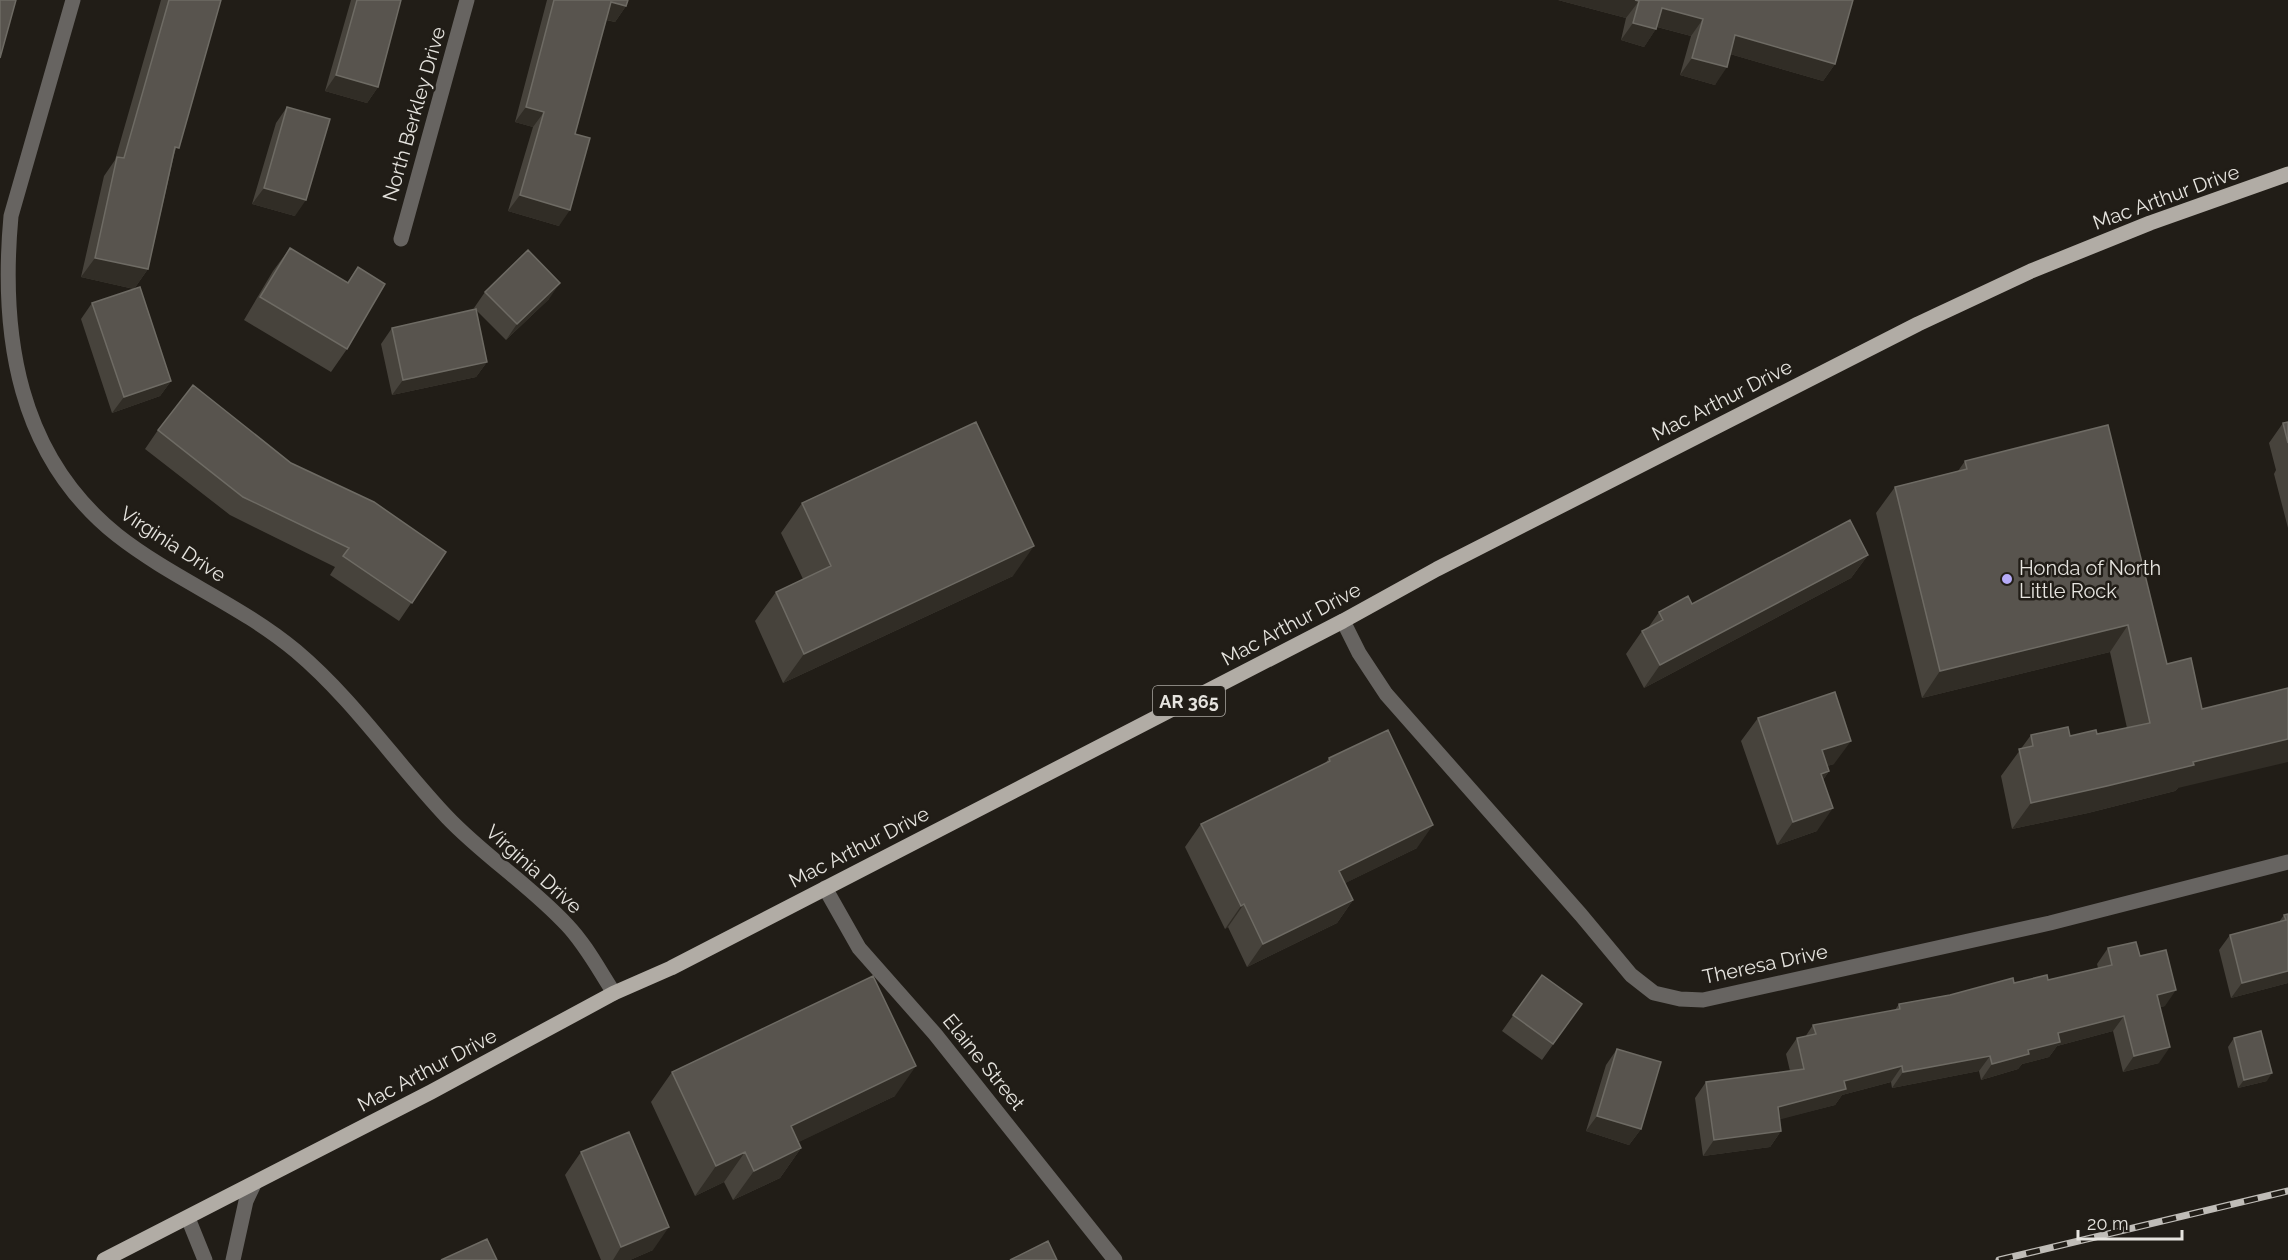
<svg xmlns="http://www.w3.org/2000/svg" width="2288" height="1260" font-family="Raleway,sans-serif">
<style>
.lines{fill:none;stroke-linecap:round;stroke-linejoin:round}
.street{stroke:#676461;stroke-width:15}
.primary{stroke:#b1aca5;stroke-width:15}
.rail-casing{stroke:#bfbcb7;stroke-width:7}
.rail{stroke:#211d17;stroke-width:4.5;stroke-dasharray:14;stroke-linecap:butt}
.wall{fill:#47433c}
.shaded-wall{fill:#312d26}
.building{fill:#58544e;stroke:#6e6b64;stroke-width:1.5}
.poi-dot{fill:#b6abf8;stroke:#211d17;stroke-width:2}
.labels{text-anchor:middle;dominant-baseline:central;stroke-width:5;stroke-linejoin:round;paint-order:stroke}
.shield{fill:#211d17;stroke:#aba8a3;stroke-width:1.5}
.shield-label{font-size:18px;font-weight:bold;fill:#e6e4df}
.street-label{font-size:20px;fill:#e6e4df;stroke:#211d17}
.poi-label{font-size:20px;fill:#e6e4df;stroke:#211d17;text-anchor:start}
</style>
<rect width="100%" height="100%" fill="#211d17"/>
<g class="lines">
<path class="street" d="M 73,0 L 11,216 C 0,336 18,456 117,535 C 173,579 241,605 296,651 C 354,700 395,762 447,817 C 484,856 530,885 567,925 C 586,945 599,970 614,993
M 401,239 L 467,0
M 1343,621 L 1359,653 L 1386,694 L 1581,915 L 1631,975 L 1654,993 L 1680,999 L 1703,1000 L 2050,923 L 2288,862
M 825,888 L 859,948 L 935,1034 L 1115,1260
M 188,1218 L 205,1260
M 233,1260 L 246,1201 L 254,1184"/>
<path class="primary" d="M 104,1260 L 431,1092 L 614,993 L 671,968 L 1343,621 L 1437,569 L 1918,324 L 2031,271 L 2150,223 L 2288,174"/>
<defs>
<path id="rail" d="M 1999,1260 L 2288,1191"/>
</defs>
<use href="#rail" class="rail-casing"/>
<use href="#rail" class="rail"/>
</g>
<path class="wall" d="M 161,0 L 221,0 L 174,155 L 148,269 L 134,289 L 81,277 L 104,176 L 115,160 Z
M 351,0 L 401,0 L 378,87 L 367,103 L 325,91 Z
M 547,0 L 628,0 L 626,6 L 615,22 L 606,20 L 575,134 L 559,226 L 508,211 L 533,127 L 515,122 Z
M 1558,0 L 1853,0 L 1835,64 L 1823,81 L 1730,54 L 1715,85 L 1680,75 L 1691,36 L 1657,27 L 1644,47 L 1621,40 L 1626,18 Z
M 287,107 L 295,216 L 252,204 L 276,123 Z
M 290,248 L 347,283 L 358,267 L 347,349 L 331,372 L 244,320 L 273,271 Z
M 485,292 L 549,299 L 506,340 L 476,310 L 487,362 L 476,377 L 392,395 L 381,344 L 392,328 L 476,309 L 474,308 Z
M 92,303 L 171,381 L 160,396 L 112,413 L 81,319 Z
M 2288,422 L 2288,528 L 2274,474 L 2276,470 L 2269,443 L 2283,423 Z
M 2108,425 L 2178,788 L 2175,791 L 2088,813 L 2012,829 L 2001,776 L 2031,735 L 2070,736 L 2097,734 L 2127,728 L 2110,652 L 1922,698 L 1876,513 L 1895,487 L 1958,471 L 1965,461 Z
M 158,430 L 291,463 L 446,552 L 399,621 L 330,575 L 335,567 L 230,515 L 145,449 Z
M 802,503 L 1013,576 L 783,683 L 755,621 L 776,592 L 803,579 L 781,533 Z
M 1868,555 L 1851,578 L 1644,688 L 1626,654 L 1642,631 L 1648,628 L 1659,612 L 1692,604 Z
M 1758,718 L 1834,764 L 1827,766 L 1829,771 L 1823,780 L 1817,831 L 1777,845 L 1741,741 Z
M 1329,758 L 1417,848 L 1345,883 L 1353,900 L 1337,923 L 1247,967 L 1228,927 L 1225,929 L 1185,847 L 1201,824 L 1325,764 Z
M 2288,914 L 2288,983 L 2231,998 L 2219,950 L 2230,935 L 2279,922 L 2284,915 Z
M 2108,948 L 2140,956 L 2165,1006 L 2160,1007 L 2159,1063 L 2123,1072 L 2113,1031 L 2057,1046 L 2049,1057 L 2022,1064 L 2018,1069 L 1981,1080 L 1979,1071 L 1892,1088 L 1891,1082 L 1842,1095 L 1835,1105 L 1779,1119 L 1781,1131 L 1770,1147 L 1703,1156 L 1695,1098 L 1706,1082 L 1790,1071 L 1786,1054 L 1797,1038 L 1805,1037 L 1813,1025 L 1895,1010 L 1899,1004 L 2014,983 L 2048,980 L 2098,968 L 2097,964 Z
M 1542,975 L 1582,1004 L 1542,1060 L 1502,1031 Z
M 2234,1038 L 2267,1081 L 2238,1088 L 2228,1047 Z
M 1617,1049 L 1641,1129 L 1629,1145 L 1586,1131 L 1606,1065 Z
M 672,1072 L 895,1096 L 798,1142 L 801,1148 L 780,1178 L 733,1200 L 724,1182 L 695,1196 L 651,1102 Z
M 581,1152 L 653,1250 L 630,1260 L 601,1260 L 565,1175 Z"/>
<path class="shaded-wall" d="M 1558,0 L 1635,0 L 1639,1 L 1626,18 Z
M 611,2 L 626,6 L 615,22 L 600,18 Z
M 1662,8 L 1703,19 L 1691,36 L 1650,25 Z
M 1633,23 L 1656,29 L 1644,47 L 1621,40 Z
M 1735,35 L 1835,64 L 1823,81 L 1723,52 Z
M 1692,58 L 1727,67 L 1715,85 L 1680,75 Z
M 336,75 L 378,87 L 367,103 L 325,91 Z
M 526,107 L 544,112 L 533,127 L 515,122 Z
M 264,188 L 306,200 L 295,216 L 252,204 Z
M 520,195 L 570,210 L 559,226 L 508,211 Z
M 95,258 L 148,269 L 134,289 L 81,277 Z
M 560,283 L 549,299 L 506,340 L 517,324 Z
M 487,362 L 476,377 L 392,395 L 403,380 Z
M 171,381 L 160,396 L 112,413 L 124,397 Z
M 1034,546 L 1013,576 L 783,683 L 804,654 Z
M 1868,555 L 1851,578 L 1644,688 L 1660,665 Z
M 2128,625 L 2110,652 L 1922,698 L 1940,671 Z
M 2288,739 L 2288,762 L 2178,788 L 2175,791 L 2088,813 L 2012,829 L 2031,803 L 2193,762 Z
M 1851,741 L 1834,764 L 1806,773 L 1822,750 Z
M 1829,771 L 1813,794 L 1821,774 Z
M 1833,808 L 1817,831 L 1777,845 L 1793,822 Z
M 1433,825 L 1417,848 L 1323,894 L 1339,871 Z
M 1353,900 L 1337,923 L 1247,967 L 1263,944 Z
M 1244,904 L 1228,927 L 1225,929 L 1241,906 Z
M 2288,971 L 2288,983 L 2231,998 L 2242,983 Z
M 2176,990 L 2165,1006 L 2146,1010 L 2157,995 Z
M 2124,1016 L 2113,1031 L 2057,1046 L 2049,1057 L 2022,1064 L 2018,1069 L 1981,1080 L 1992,1064 L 2058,1033 Z
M 2170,1047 L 2159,1063 L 2123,1072 L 2134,1056 Z
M 1990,1056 L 1979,1071 L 1892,1088 L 1903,1072 Z
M 916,1066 L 895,1096 L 770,1156 L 791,1126 Z
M 1902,1066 L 1891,1082 L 1842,1095 L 1835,1105 L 1767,1123 L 1778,1107 L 1844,1081 Z
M 2272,1073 L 2267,1081 L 2238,1088 L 2244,1080 Z
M 1597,1116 L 1641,1129 L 1629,1145 L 1586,1131 Z
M 1781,1131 L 1770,1147 L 1703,1156 L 1714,1140 Z
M 801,1148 L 780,1178 L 733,1200 L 754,1171 Z
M 745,1152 L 724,1182 L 695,1196 L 716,1166 Z
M 669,1227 L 653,1250 L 630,1260 L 613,1260 L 621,1247 Z"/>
<path class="building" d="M 0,0 L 16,0 L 0,58 Z
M 169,0 L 221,0 L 179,148 L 175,147 L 148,269 L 95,258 L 117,157 L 124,158 Z
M 357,0 L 401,0 L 378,87 L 336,75 Z
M 554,0 L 628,0 L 626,6 L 611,2 L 575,134 L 590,138 L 570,210 L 520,195 L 544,112 L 526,107 Z
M 1635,0 L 1853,0 L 1835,64 L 1735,35 L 1727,67 L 1692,58 L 1703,19 L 1662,8 L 1656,29 L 1633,23 L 1639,1 Z
M 287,107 L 330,119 L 306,200 L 264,188 Z
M 290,248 L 348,283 L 358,267 L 385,284 L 347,349 L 260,297 Z
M 528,250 L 560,283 L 517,324 L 485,292 Z
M 140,287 L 171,381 L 124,397 L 92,303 Z
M 476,309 L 487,362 L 403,380 L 392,328 Z
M 193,385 L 291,463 L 374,502 L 446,552 L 412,603 L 343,556 L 349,548 L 243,497 L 158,430 Z
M 976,422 L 1034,546 L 804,654 L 776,592 L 831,566 L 802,503 Z
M 2288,422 L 2288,443 L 2283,423 Z
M 2108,425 L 2167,664 L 2191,658 L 2202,709 L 2288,688 L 2288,739 L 2193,762 L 2194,765 L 2107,786 L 2031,803 L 2019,749 L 2033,746 L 2031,735 L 2068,727 L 2070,736 L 2096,730 L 2097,734 L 2150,723 L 2128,625 L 1940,671 L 1895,487 L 1967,469 L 1965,461 Z
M 1850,520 L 1868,555 L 1660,665 L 1642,631 L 1663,620 L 1659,612 L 1688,596 L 1692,604 Z
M 1835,692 L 1851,741 L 1822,750 L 1829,771 L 1821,774 L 1833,808 L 1793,822 L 1758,718 Z
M 1388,730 L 1433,825 L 1339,871 L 1353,900 L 1263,944 L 1244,904 L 1241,906 L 1201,824 L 1330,761 L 1329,758 Z
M 2288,914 L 2288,971 L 2242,983 L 2230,935 L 2286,920 L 2284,915 Z
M 2136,942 L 2140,956 L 2166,950 L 2176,990 L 2157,995 L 2170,1047 L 2134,1056 L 2124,1016 L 2058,1033 L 2060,1042 L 2028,1050 L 2029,1054 L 1992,1064 L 1990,1056 L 1903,1072 L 1902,1066 L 1844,1081 L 1846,1089 L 1778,1107 L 1781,1131 L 1714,1140 L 1706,1082 L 1804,1069 L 1797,1038 L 1816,1034 L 1813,1025 L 1900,1009 L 1899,1004 L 1950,995 L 2013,978 L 2014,983 L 2047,975 L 2048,980 L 2112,965 L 2108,948 Z
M 1542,975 L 1582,1004 L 1553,1044 L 1513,1015 Z
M 873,976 L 916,1066 L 791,1126 L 801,1148 L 754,1171 L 745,1152 L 716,1166 L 672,1072 Z
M 2261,1031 L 2272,1073 L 2244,1080 L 2234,1038 Z
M 1617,1049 L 1661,1062 L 1641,1129 L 1597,1116 Z
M 629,1132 L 669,1227 L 621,1247 L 581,1152 Z
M 487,1239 L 497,1260 L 441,1260 Z
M 1048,1241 L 1057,1260 L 1010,1260 Z"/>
<circle class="poi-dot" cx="2007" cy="579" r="6"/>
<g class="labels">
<rect class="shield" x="1153" y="686" width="72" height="30" rx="4.5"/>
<g class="shield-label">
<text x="1189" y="701">AR 365</text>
</g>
<g class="street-label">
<text transform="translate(414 114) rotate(-74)">North Berkley Drive</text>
<text transform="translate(2166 197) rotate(-20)">Mac Arthur Drive</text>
<text transform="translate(1722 400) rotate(-27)">Mac Arthur Drive</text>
<text transform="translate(173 544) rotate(33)">Virginia Drive</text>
<text transform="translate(1291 624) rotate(-28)">Mac Arthur Drive</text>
<text transform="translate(859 847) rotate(-27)">Mac Arthur Drive</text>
<text transform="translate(534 869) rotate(42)">Virginia Drive</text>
<text transform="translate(1765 964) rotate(-12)">Theresa Drive</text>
<text transform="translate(984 1062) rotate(51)">Elaine Street</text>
<text transform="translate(427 1070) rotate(-28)">Mac Arthur Drive</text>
</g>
<g class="poi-label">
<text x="2019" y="568">Honda of North<tspan x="2019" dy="23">Little Rock</tspan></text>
</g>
</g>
<path d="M2078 1230v9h104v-9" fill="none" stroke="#e6e4df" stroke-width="3"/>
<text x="2087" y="1230" font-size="18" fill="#e6e4df" stroke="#211d17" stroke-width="4.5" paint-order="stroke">20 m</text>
</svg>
